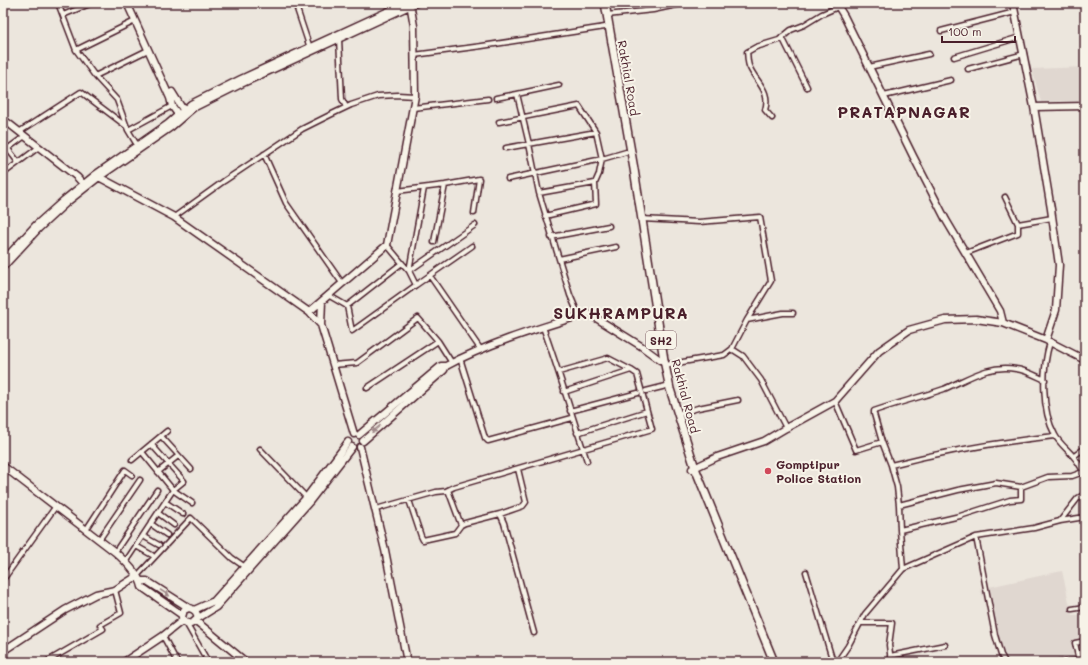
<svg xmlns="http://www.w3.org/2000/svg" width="1088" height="665" font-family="Mali,sans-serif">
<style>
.built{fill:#e0d7d0}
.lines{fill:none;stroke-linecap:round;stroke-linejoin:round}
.street-casing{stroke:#4a1f2b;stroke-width:7}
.secondary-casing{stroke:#4a1f2b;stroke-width:9}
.primary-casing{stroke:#4a1f2b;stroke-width:10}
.street{stroke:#f7f3e8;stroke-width:4}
.secondary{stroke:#f7f3e8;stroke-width:6}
.primary{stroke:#f7f3e8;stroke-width:7}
.oneway{fill:#a0898a}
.poi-dot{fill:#d1495b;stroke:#f7f3e8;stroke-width:1.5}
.labels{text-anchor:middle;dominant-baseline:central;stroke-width:4;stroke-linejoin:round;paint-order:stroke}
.shield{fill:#f7f3e8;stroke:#7e5f64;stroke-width:1}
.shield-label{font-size:11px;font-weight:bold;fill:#4a1f2b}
.street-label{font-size:12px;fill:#4a1f2b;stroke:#f7f3e8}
.poi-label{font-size:12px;font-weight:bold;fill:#4a1f2b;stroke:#f7f3e8;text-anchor:start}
.district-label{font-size:16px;font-weight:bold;letter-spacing:1px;fill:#4a1f2b;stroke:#f7f3e8}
</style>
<rect width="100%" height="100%" fill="#ece6dd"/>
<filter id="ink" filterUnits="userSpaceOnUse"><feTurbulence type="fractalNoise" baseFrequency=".025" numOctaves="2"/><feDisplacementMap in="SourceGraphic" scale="8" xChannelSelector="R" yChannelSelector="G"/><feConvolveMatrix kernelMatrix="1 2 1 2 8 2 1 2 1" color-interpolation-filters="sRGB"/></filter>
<g filter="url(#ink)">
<path class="built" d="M 1085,67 L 1085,101 L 1041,102 L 1032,69 Z
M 1062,571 L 1072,615 L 1085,615 L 1085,662 L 1008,662 L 980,589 Z"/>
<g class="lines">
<defs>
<path id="street" d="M 58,3 L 76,50
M 295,3 L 310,48
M 390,3 L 392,10
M 63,15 L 92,3
M 607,15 L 653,10 L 686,3
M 135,21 L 76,50 L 95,76 L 148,50
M 941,31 L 1015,12
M 782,37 L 807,87
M 339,39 L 342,99 L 346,107
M 414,55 L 482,46 L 605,27
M 954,57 L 1020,37
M 869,67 L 929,54
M 968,69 L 1024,54
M 95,76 L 117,100 L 128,130 L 137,145
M 517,94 L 559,85
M 884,96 L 951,80
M 496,98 L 517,94 L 529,144 L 539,193 L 570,295 L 579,316
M 413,108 L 488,99
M 772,118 L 765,110 C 771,91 757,83 750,68 C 747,63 748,57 747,52 L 756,47 L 779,40 L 791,30 L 804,25 L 822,14 L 838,7
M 499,122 L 579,106 L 596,132 L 602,159 L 599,174 L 595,183 L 596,204 L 545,216
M 128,130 L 172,106
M 19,132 L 81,92 L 126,126
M 506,148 L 596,132
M 8,149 L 18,162
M 3,152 L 25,136
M 264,154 L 286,203 L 342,283
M 3,174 L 39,147
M 508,179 L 602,159 L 626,152
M 397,191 L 445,185 L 479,179 L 474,213
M 539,193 L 595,183
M 174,217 L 224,181 L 302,129 L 330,115 L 351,105 L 378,96 L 398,95 L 415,96
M 642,219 L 699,222 L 760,217 L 771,281 L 747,320
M 1018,224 L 1052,218
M 551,237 L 609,226
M 434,242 L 445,185
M 966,253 L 1018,233 L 1018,224 L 1005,197
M 559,259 L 616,247
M 402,263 L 409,271 L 475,225
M 430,276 L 481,350
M 416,285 L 472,246
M 328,295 L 347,306 L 402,263 L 387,245
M 347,306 L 352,331 L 416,285 L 409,271 L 424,188
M 543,327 C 559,371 572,416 587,461
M 1050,342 C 1042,369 1041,410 1055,435 C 1059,443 1067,449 1073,456 C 1078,461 1081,468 1085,474
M 732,349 L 743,356 L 761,380 L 786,428
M 460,358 L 485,438 L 488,441 L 572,418
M 333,365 L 357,363 L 418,318 L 438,341 L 452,363
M 665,365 L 724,355 L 732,349 L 747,320 L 783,313 L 793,313
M 1045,380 C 1036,376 1026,370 1016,369 C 988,364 968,379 944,389 C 921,397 897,403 874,411 L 874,414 L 882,442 L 891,465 C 945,451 999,442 1055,436
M 367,388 L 438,341
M 646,391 L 666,386
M 564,392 L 631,370
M 835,401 L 856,450 L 882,442
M 570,411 L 638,393
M 678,414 L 698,408 L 738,400
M 577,433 L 647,411
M 161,436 L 191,469
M 260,449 L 307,498
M 142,452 L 173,490 L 192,503
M 1074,456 L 1085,448
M 132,460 L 167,431
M 891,465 L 897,487 L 899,505 L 958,490 L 996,483 L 1021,487
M 158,472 L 178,456
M 3,479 L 6,468
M 448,490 L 461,525
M 409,500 L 421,536 L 423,540 L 455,533 L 461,525 L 465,523 L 500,514 L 504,523 L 534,633
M 165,502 L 183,514
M 899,505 L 900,530
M 376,509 L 436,492 L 446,491 L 454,487 L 652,429 L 637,374 L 631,370 L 608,358 L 559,372
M 158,513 L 174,525
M 500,514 L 523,506 L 526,502 L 518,469
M 1060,521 L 1078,498 L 1085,494
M 151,524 L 167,535
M 86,530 L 125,470 L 132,475
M 143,536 L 159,545
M 976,537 L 995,635 L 1001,655 L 1005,662
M 99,540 L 140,480
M 136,546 L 152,555
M 115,552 L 157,490
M 126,561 L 173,490 L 184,481 L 151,444
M 903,569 L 900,530 L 960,516 L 1010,500 L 1021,499 L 1021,487 L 1048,477 L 1072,476 L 1083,472
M 806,572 L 833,662
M 137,576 L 191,518 L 232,558 L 245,567
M 5,577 L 56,506
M 1072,609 L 1085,607
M 186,623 L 208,662
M 861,623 L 892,623 L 889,645 L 891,662
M 163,636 L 177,662
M 890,656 L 945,645
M 46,662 L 103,629 L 100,625 L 121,613 L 115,590
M 837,662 L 848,646 L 865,614 L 903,569 L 976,537 L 1034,528 L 1060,521 L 1085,517
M 1059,662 L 1079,661 L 1075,643 L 1085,641"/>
<path id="secondary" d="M 127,3 L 170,98 L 172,106 L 180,117
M 836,3 L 844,16 L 913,156 L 946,220 L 1000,311 L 1003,323 L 1046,340 L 1085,360
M 1013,3 L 1034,107 L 1051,209 L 1059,265 L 1056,310 L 1046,340
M 172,92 L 185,113
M 1034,107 L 1085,106
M 3,119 L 77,177 L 85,186
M 97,176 L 174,217 L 309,312 L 321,325
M 3,261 L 36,225 L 64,200 L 95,175 L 168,124 L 191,104 L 241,79 L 406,3
M 3,267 L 39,228 L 66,203 L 99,177 L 171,127 L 193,108 L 243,83 L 416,3
M 322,301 L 321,325 L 354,434
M 309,312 L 387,245 L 415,96 L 414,26 L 410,3
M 359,435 L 441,366 L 446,366 C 491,342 540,328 588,313 L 641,346 L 660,360 L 664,360
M 363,441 L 444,370 L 446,366
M 360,447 L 385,550 L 407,662
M 3,466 L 115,552 C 124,560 140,575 142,587 L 182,615
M 692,469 L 717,457 L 764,441 L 786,428 L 835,401 L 879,351 L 909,330 L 945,320 L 976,319 L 1003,323
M 141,581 L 147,581 L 189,608 C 195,609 198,613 197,619 L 191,624 L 184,622 L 182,617 L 184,610 L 189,608
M 194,610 L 214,601 L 306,498 L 348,442
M 197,619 L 216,607 L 310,501 L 352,447
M 196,621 L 246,662
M 3,651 L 65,610 L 96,594 L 115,590 L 137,576
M 124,662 L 163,636 L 183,620"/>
<path id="primary" d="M 605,3 L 634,169 L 664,360 L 670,389 L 695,468 L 774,662"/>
</defs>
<use href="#street" class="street-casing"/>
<use href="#secondary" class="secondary-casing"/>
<use href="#primary" class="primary-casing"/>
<use href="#street" class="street"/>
<use href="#secondary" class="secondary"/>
<use href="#primary" class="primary"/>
</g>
<defs><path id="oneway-solid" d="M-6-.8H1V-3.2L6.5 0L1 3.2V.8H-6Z"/></defs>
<g class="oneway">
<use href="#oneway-solid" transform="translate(376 429) rotate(139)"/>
<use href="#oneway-solid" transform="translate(165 593) rotate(33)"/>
</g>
</g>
<circle class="poi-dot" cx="768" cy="471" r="4"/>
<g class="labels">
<rect class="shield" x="646" y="331" width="30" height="18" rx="3"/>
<g class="shield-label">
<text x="661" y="340">SH2</text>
</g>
<g class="street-label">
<text transform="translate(629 78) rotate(80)">Rakhial Road</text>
<text transform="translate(686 396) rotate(75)">Rakhial Road</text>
</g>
<g class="poi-label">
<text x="776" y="464">Gomptipur<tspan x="776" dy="14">Police Station</tspan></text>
</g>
<g class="district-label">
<text x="904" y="111">PRATAPNAGAR</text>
<text x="621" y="312">SUKHRAMPURA</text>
</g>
</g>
<rect width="1088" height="665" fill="none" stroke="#f7f3e8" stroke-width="16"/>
<rect x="8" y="8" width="1072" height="649" fill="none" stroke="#4a1f2b" stroke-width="1.5" filter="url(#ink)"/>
<path d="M942 36v6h73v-6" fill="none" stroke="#4a1f2b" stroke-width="2"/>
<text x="948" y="36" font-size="12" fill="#4a1f2b" stroke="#f7f3e8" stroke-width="3" paint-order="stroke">100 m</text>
</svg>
